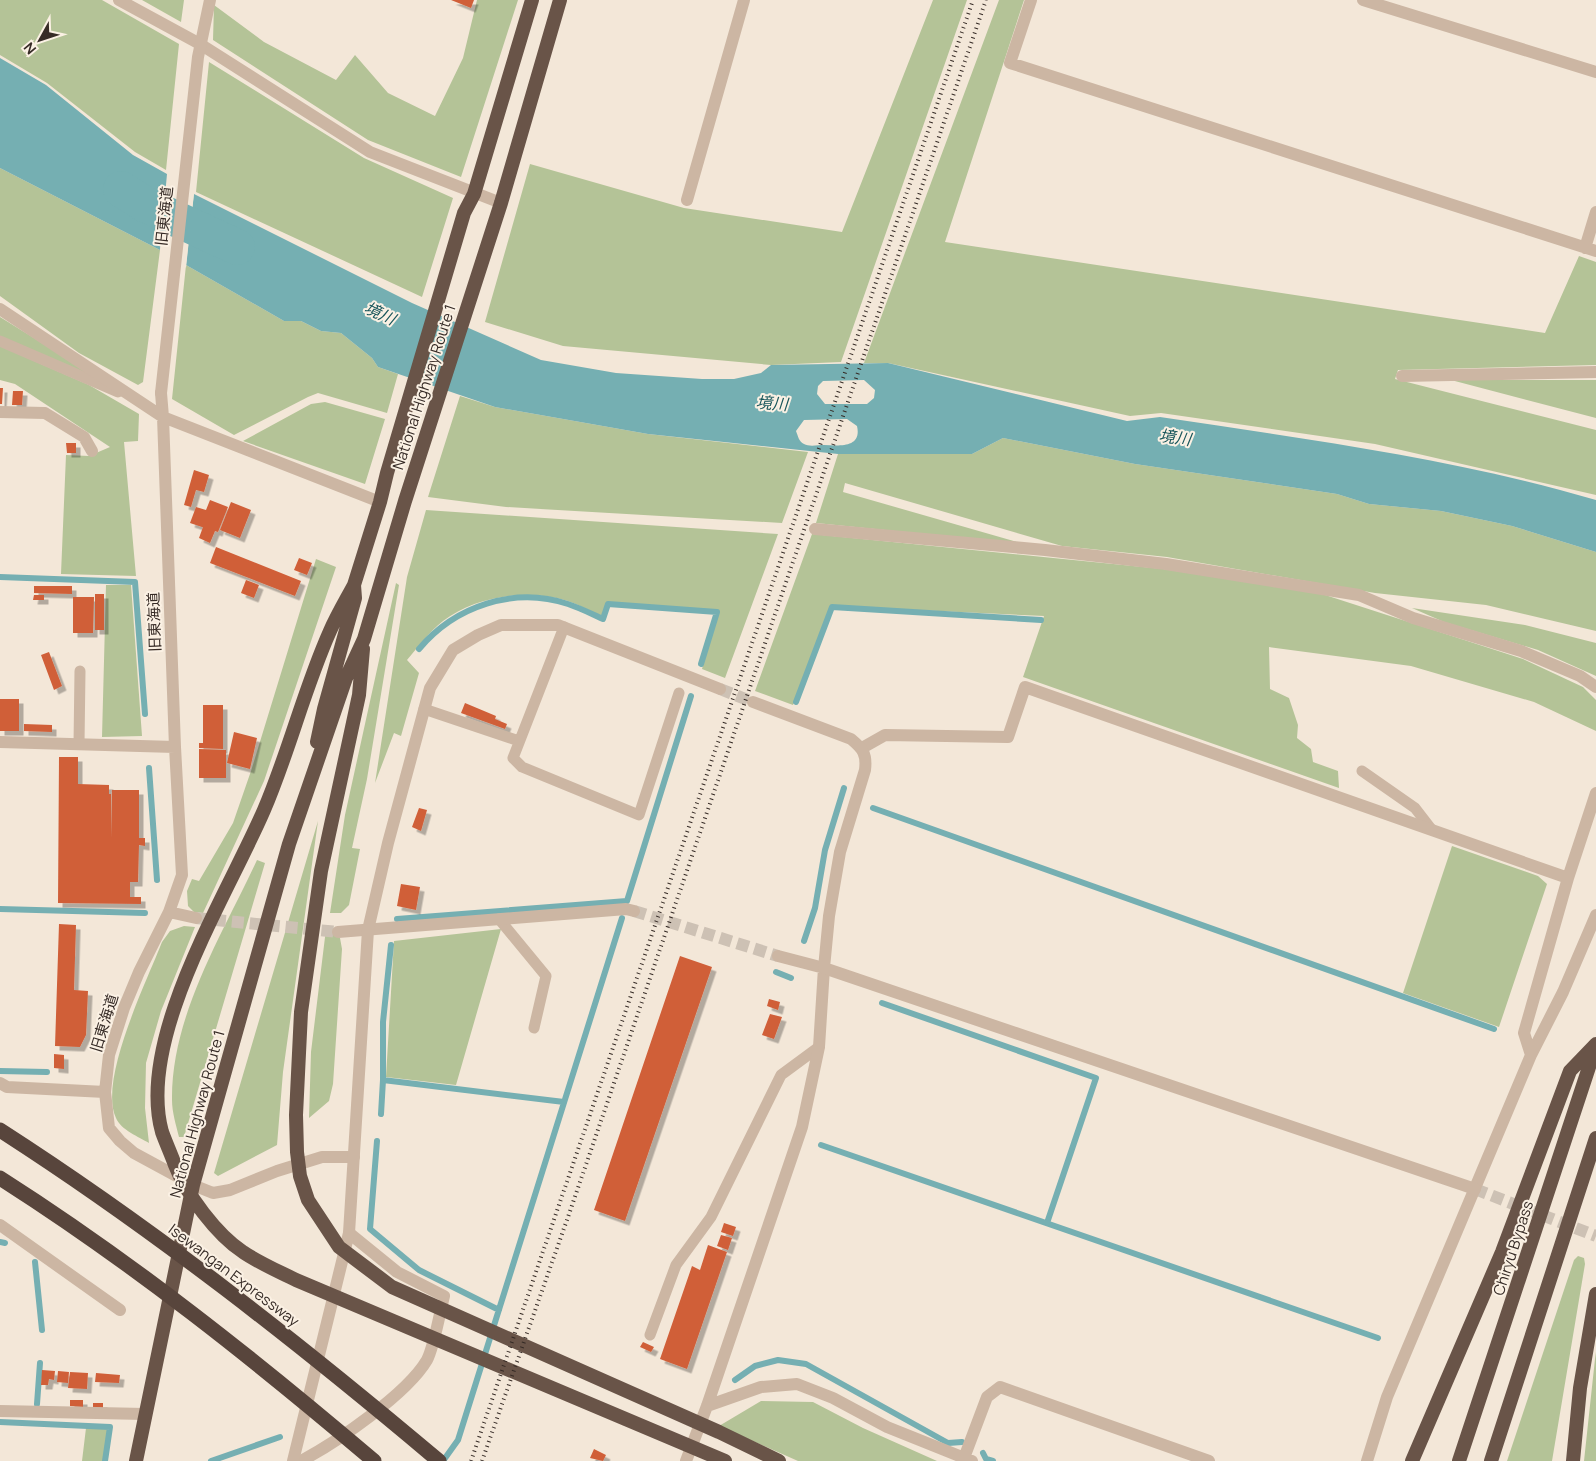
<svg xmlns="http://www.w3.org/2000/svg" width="1596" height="1461" font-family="Manrope,'Noto Sans JP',sans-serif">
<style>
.green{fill:#b4c397}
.water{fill:#75afb2;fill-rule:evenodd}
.pier{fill:#f3e7d8}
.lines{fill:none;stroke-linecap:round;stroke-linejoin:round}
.stream{stroke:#75afb2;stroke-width:6}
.river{stroke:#75afb2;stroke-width:36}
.building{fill:#d05f39;filter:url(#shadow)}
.minor-tunnel{stroke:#cdc1b4;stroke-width:12;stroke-dasharray:12 6;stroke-linecap:butt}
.tertiary-tunnel{stroke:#cdc1b4;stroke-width:12;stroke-dasharray:12 6;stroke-linecap:butt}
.service{stroke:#ccb6a3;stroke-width:11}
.minor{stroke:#ccb6a3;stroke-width:12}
.tertiary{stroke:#ccb6a3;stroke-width:12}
.trunk{stroke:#695448;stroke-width:14}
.motorway{stroke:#58453c;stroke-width:15}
.rail{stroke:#362b26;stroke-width:4;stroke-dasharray:1 4;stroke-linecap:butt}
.labels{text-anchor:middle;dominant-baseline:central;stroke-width:4;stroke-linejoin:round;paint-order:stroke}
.street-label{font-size:15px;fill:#362b26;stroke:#fbf1e4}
.water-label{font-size:16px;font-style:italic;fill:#18565b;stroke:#fbf1e4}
</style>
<defs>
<filter id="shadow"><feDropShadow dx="4.5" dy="4.5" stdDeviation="0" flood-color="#0004"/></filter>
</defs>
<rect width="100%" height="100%" fill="#f3e7d8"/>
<path class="green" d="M 0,0 L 102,0 L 179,44 L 166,170 L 135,152 L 47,83 L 0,55 Z
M 142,0 L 184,0 L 181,22 Z
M 477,0 L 518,0 L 461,177 L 368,140 L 213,40 L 214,5 L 264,42 L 336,80 L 355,55 L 388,93 L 435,116 L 463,58 Z
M 933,0 L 967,0 L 841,362 L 771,365 L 563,346 L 485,322 L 530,164 L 684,208 L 842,232 Z
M 999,0 L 1024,0 L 945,242 L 1545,333 L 1579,256 L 1596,262 L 1596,365 L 1398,370 L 1395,379 L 1596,430 L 1596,495 L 1375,444 L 1161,413 L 1130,416 L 888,363 L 864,363 Z
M 209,62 L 364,158 L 453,198 L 422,297 L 196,192 Z
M 0,168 L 160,250 L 143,382 L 138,385 L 79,353 L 0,296 Z
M 186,265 L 284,321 L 301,321 L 321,331 L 341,333 L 372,358 L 378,367 L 398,374 L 387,413 L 318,393 L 308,397 L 234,435 L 172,399 Z
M 0,317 L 92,374 L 81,372 L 0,338 Z
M 0,346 L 89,385 L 139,414 L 138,441 L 124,442 L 136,576 L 61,574 L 66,455 L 89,456 L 110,447 L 15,384 L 0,380 Z
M 1451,380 L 1596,380 L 1596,418 Z
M 460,396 L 495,407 L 648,434 L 808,452 L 782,523 L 506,507 L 428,497 Z
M 325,402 L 385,419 L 365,484 L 243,441 L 311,404 Z
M 1003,438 L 1135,464 L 1337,494 L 1369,504 L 1441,511 L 1512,526 L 1596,552 L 1596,631 L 1486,605 L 1375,593 L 1167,557 L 1062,546 L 845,483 L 843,492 L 1024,544 L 816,523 L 838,454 L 972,454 Z
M 426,510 L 778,534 L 725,678 L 702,669 L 719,611 L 607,602 L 602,617 C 591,611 579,605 568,601 C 528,589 477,595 443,621 C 429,632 419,646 407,660 L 419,673 L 401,736 L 394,733 L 375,783 L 407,577 Z
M 812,534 L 1163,569 L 1319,593 L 1523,659 L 1583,687 L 1596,700 L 1596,731 L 1534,702 L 1411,666 L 1269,647 L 1270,689 L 1289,698 L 1298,725 L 1297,738 L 1311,749 L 1313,762 L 1338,771 L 1339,788 L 1023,677 L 1044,616 L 831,606 L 793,705 L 755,691 Z
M 316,559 L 336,567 L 264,781 L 203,913 L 194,912 L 188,906 L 187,891 L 192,879 L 199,881 L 233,823 L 251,771 Z
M 396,583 L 399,585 L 367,779 L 352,848 L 360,849 L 349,905 L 341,913 L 330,913 L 345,815 Z
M 106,585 L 131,585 L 142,736 L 102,737 Z
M 1412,608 L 1525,625 L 1596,643 L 1596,676 L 1538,650 L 1444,622 Z
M 318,821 L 283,1072 L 277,1145 L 218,1176 L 214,1173 Z
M 1452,846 L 1538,876 L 1547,884 L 1499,1027 L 1403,993 Z
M 257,860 L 265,863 L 184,1137 L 179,1137 C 176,1125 172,1112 172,1100 C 171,1016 222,935 257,860 Z
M 184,926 L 195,927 L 161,1011 L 146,1063 L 145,1108 L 149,1143 C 139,1137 121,1130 116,1118 C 98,1080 147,981 162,942 L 170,931 Z
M 332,927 L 340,938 L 342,949 L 333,1084 L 329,1101 L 309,1118 L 311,1052 L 326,929 Z
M 501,929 L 456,1085 L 386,1077 L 394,941 Z
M 1578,1256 L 1584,1258 L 1585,1264 L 1552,1461 L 1507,1461 L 1574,1260 Z
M 1596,1352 L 1596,1461 L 1584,1461 L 1595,1359 Z
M 761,1401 L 813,1402 L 863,1428 L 937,1461 L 798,1461 L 719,1426 Z
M 86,1428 L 108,1428 L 103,1461 L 82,1461 Z"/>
<path class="water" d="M 0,58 L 46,85 L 133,155 L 167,174 L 160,250 L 0,168 Z
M 194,194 L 412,303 L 541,360 L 616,373 L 702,379 L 734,379 L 761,373 L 771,365 L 888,363 L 1127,421 L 1160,417 C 1306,439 1454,458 1596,500 L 1596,552 L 1512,526 L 1441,511 L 1369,504 L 1337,494 L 1135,464 L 1003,438 L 972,454 L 838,454 L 648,434 L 495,407 L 378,367 L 372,358 L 341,333 L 321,331 L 301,321 L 284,321 L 186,265 ZM 864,380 L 875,390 L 874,398 L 867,404 L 825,404 L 817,394 L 818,386 L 823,381 ZM 847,419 L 857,426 C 862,448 840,446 824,445 C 818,445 809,447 804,444 C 799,442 798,436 796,431 L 804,420 Z"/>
<path class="pier" d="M 168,172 L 170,174 L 162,251 L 160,253 Z
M 194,192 L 186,268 L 184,265 L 192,194 Z"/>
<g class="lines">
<path class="stream" d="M 0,577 L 135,582 L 145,714
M 419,649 C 455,606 514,586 568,604 C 580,608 592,614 603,619 L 608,604 L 717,612 L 701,664
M 796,702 L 832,607 L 1041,620
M 149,768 L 157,880
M 873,808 L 1494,1029
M 0,909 L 145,913
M 397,919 L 627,901 L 691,696
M 804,941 L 815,908 L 825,850 L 844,788
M 391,945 L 383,1022 L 383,1080 L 564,1102
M 776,972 L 791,978
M 882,1003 L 1096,1078 L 1047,1223
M 0,1071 L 47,1072
M 381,1114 L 383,1080
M 377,1141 L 370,1229 L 419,1270 L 499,1310
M 821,1145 L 1378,1338
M 0,1242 L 5,1243
M 35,1262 L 42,1330
M 735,1380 L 755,1366 L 778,1360 L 806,1364 L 948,1443 L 962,1442
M 37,1404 L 40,1363
M 0,1422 L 110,1427 L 105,1461
M 983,1453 L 986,1459 L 993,1461
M 211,1461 L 280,1437
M 443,1461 L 458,1440 L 622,918"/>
<path class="river" d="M 121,189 L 146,205 L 237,247"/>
</g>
<path class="building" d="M 451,0 L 474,0 L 471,8 Z
M 0,388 L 3,388 L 2,404 L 0,404 Z
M 13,391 L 23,391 L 22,405 L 12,405 Z
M 66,443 L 76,443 L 76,453 L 67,453 Z
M 194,470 L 209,475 L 204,492 L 196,490 L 191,507 L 184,505 Z
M 210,500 L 228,507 L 218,532 L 215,531 L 210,543 L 199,538 L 203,527 L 211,530 L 190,523 L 196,507 L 206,510 Z
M 231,502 L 251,510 L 240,538 L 220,530 Z
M 216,547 L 301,581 L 295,596 L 210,563 Z
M 299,558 L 312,563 L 307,575 L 294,570 Z
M 246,580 L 259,585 L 254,598 L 241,593 Z
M 34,586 L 72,586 L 72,594 L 34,593 Z
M 95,594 L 104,594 L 104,630 L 95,630 Z
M 34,595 L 44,595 L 44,600 L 33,600 Z
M 73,597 L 94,597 L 93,633 L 73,633 Z
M 49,652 L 62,686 L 54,690 L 41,655 Z
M 0,699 L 19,699 L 19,731 L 0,731 Z
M 465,703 L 496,716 L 495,719 L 507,724 L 505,729 L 461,713 Z
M 203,705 L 223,705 L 223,749 L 199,748 L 199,743 L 203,743 Z
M 24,724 L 52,725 L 52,732 L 24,731 Z
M 234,732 L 257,738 L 250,769 L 227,763 Z
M 199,749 L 226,750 L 226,778 L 199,778 Z
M 59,757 L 78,757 L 78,784 L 109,785 L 109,794 L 111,794 L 111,838 L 112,790 L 139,790 L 139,838 L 145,838 L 145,846 L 139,845 L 138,882 L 130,882 L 130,897 L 141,897 L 141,904 L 58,903 Z
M 419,808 L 427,810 L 421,831 L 412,827 Z
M 401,884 L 420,887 L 416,910 L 397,906 Z
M 59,924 L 76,925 L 74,990 L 88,991 L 86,1035 L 80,1047 L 55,1046 Z
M 680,956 L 712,967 L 625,1221 L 594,1210 Z
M 769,999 L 780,1002 L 778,1010 L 767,1006 Z
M 770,1014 L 782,1017 L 774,1039 L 762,1035 Z
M 54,1054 L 64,1055 L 64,1069 L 54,1068 Z
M 724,1223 L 736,1227 L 733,1236 L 721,1232 Z
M 721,1235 L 732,1238 L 728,1250 L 717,1246 Z
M 708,1245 L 727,1252 L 687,1369 L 660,1359 L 692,1266 L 700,1270 Z
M 643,1342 L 654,1347 L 651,1352 L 640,1347 Z
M 42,1370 L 55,1371 L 54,1380 L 49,1379 L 48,1385 L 41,1385 Z
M 58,1371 L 69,1372 L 68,1383 L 57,1382 Z
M 70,1372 L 88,1373 L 87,1389 L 68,1388 Z
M 96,1373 L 120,1375 L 119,1383 L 95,1382 Z
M 70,1400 L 83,1400 L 83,1407 L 70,1406 Z
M 93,1403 L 103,1403 L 103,1408 L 93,1407 Z
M 594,1449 L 606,1455 L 603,1461 L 590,1458 Z"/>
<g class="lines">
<path class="minor-tunnel" d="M 634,911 L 778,956
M 196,918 L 338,932"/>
<path class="tertiary-tunnel" d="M 720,689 L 753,702
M 1475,1189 L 1596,1236"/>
<path class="service" d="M 0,341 L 118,392
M 564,627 L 513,758 L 522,767 L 639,815 L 679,693
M 424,709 L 519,741
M 79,744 L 80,671
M 1362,771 L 1415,808 L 1432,830
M 499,919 L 546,976 L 534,1028
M 650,1335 L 676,1265 L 711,1217 L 781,1075 L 819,1047"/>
<path class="minor" d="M 119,0 L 200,44 L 370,152 L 501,203
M 1031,0 L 1010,63 L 1596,251
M 1363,0 L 1596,72
M 687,200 L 744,0
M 1585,248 L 1596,212
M 0,309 L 163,417 L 380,502
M 1402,376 L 1596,372
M 161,393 L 163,417 L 175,747 L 182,875 L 169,912 L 139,972 L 124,1008 L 109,1055 L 105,1092 L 109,1128 L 120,1141 L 134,1153 L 193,1185 L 213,1193 L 230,1190 L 277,1171 L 322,1157 L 354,1157
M 0,412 L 45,413 L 84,437 L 92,451
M 815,529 L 1045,550 L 1166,564 L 1359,595 L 1413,618 L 1521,651 L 1580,676 L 1596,687
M 0,742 L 175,747
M 862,748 L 885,735 L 1008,737 L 1025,687 L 1568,878
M 169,912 L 196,918
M 338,932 L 626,909 L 634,911
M 1531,1055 L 1524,1033 L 1568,878 L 1596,793
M 0,1083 L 7,1087 L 105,1092
M 0,1225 L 120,1310
M 707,1406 L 761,1387 L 797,1384 L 833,1398 L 887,1427 L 972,1461
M 0,1411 L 145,1414
M 964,1458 L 987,1397 L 1000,1387 L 1209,1461
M 301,1461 C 337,1442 407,1394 427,1360 C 434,1347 440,1312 444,1296 L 397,1272 L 349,1233
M 686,1461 L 707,1406 L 802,1127 L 819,1047 L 824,968 L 778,956
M 1367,1461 L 1387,1397 L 1531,1055 L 1563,992 L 1596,915"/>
<path class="tertiary" d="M 161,393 L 198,57 L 210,0
M 753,702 L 851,739 C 863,749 867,754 865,770 L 840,852 L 829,916 L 824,968 L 1475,1189
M 293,1461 L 349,1233 L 368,930 L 388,843 L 430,688 L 453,650 L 478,635 L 501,625 L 558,625 L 720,689"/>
<path class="trunk" d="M 354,585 C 346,600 337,615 330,631 C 304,689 289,752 264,810 C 227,896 136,1038 162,1132 C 166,1143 171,1154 175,1165 C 186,1194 217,1235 243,1252 C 259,1263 278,1271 296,1280 L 725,1461
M 363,649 L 359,695 L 321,871 L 301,1012 L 296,1115 L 297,1152 L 300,1176 L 308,1200 L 339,1247 L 392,1287 L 719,1432 L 779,1461
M 317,742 L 324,709 L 355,598 L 354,585 L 380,502 L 387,473 L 464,213 L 474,194 L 532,0
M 136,1461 L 193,1185 L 289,844 L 346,678 L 364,639 L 405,501 L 501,203 L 560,0
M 1412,1461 L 1502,1252 L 1570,1071 L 1596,1044
M 1459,1461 L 1596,1046
M 1491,1461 L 1596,1138
M 1573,1461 L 1580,1388 L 1596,1294"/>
<path class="motorway" d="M 0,1130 C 154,1229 299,1343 439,1461
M 0,1178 C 132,1262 255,1360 374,1461"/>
<path class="rail" d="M 471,1461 L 973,0
M 482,1461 L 568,1217 L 986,0"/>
</g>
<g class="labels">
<g class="street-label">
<text transform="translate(164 216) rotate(-84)">旧東海道</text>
<text transform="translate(424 387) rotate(-72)">National Highway Route 1</text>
<text transform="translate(154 622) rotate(-92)">旧東海道</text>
<text transform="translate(104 1023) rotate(-73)">旧東海道</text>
<text transform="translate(197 1114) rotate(-75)">National Highway Route 1</text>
<text transform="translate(1513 1248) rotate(-72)">Chiryu Bypass</text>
<text transform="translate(234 1275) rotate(37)">Isewangan Expressway</text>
</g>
<g class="water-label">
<text transform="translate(380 313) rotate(25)">境川</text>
<text transform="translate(772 403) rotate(4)">境川</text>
<text transform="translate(1175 437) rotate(8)">境川</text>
</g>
</g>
<g transform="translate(40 40) rotate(230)" stroke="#fbf1e4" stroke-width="4" paint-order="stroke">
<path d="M0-4L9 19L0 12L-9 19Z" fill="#362b26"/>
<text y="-8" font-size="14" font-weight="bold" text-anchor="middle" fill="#362b26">N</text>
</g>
</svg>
